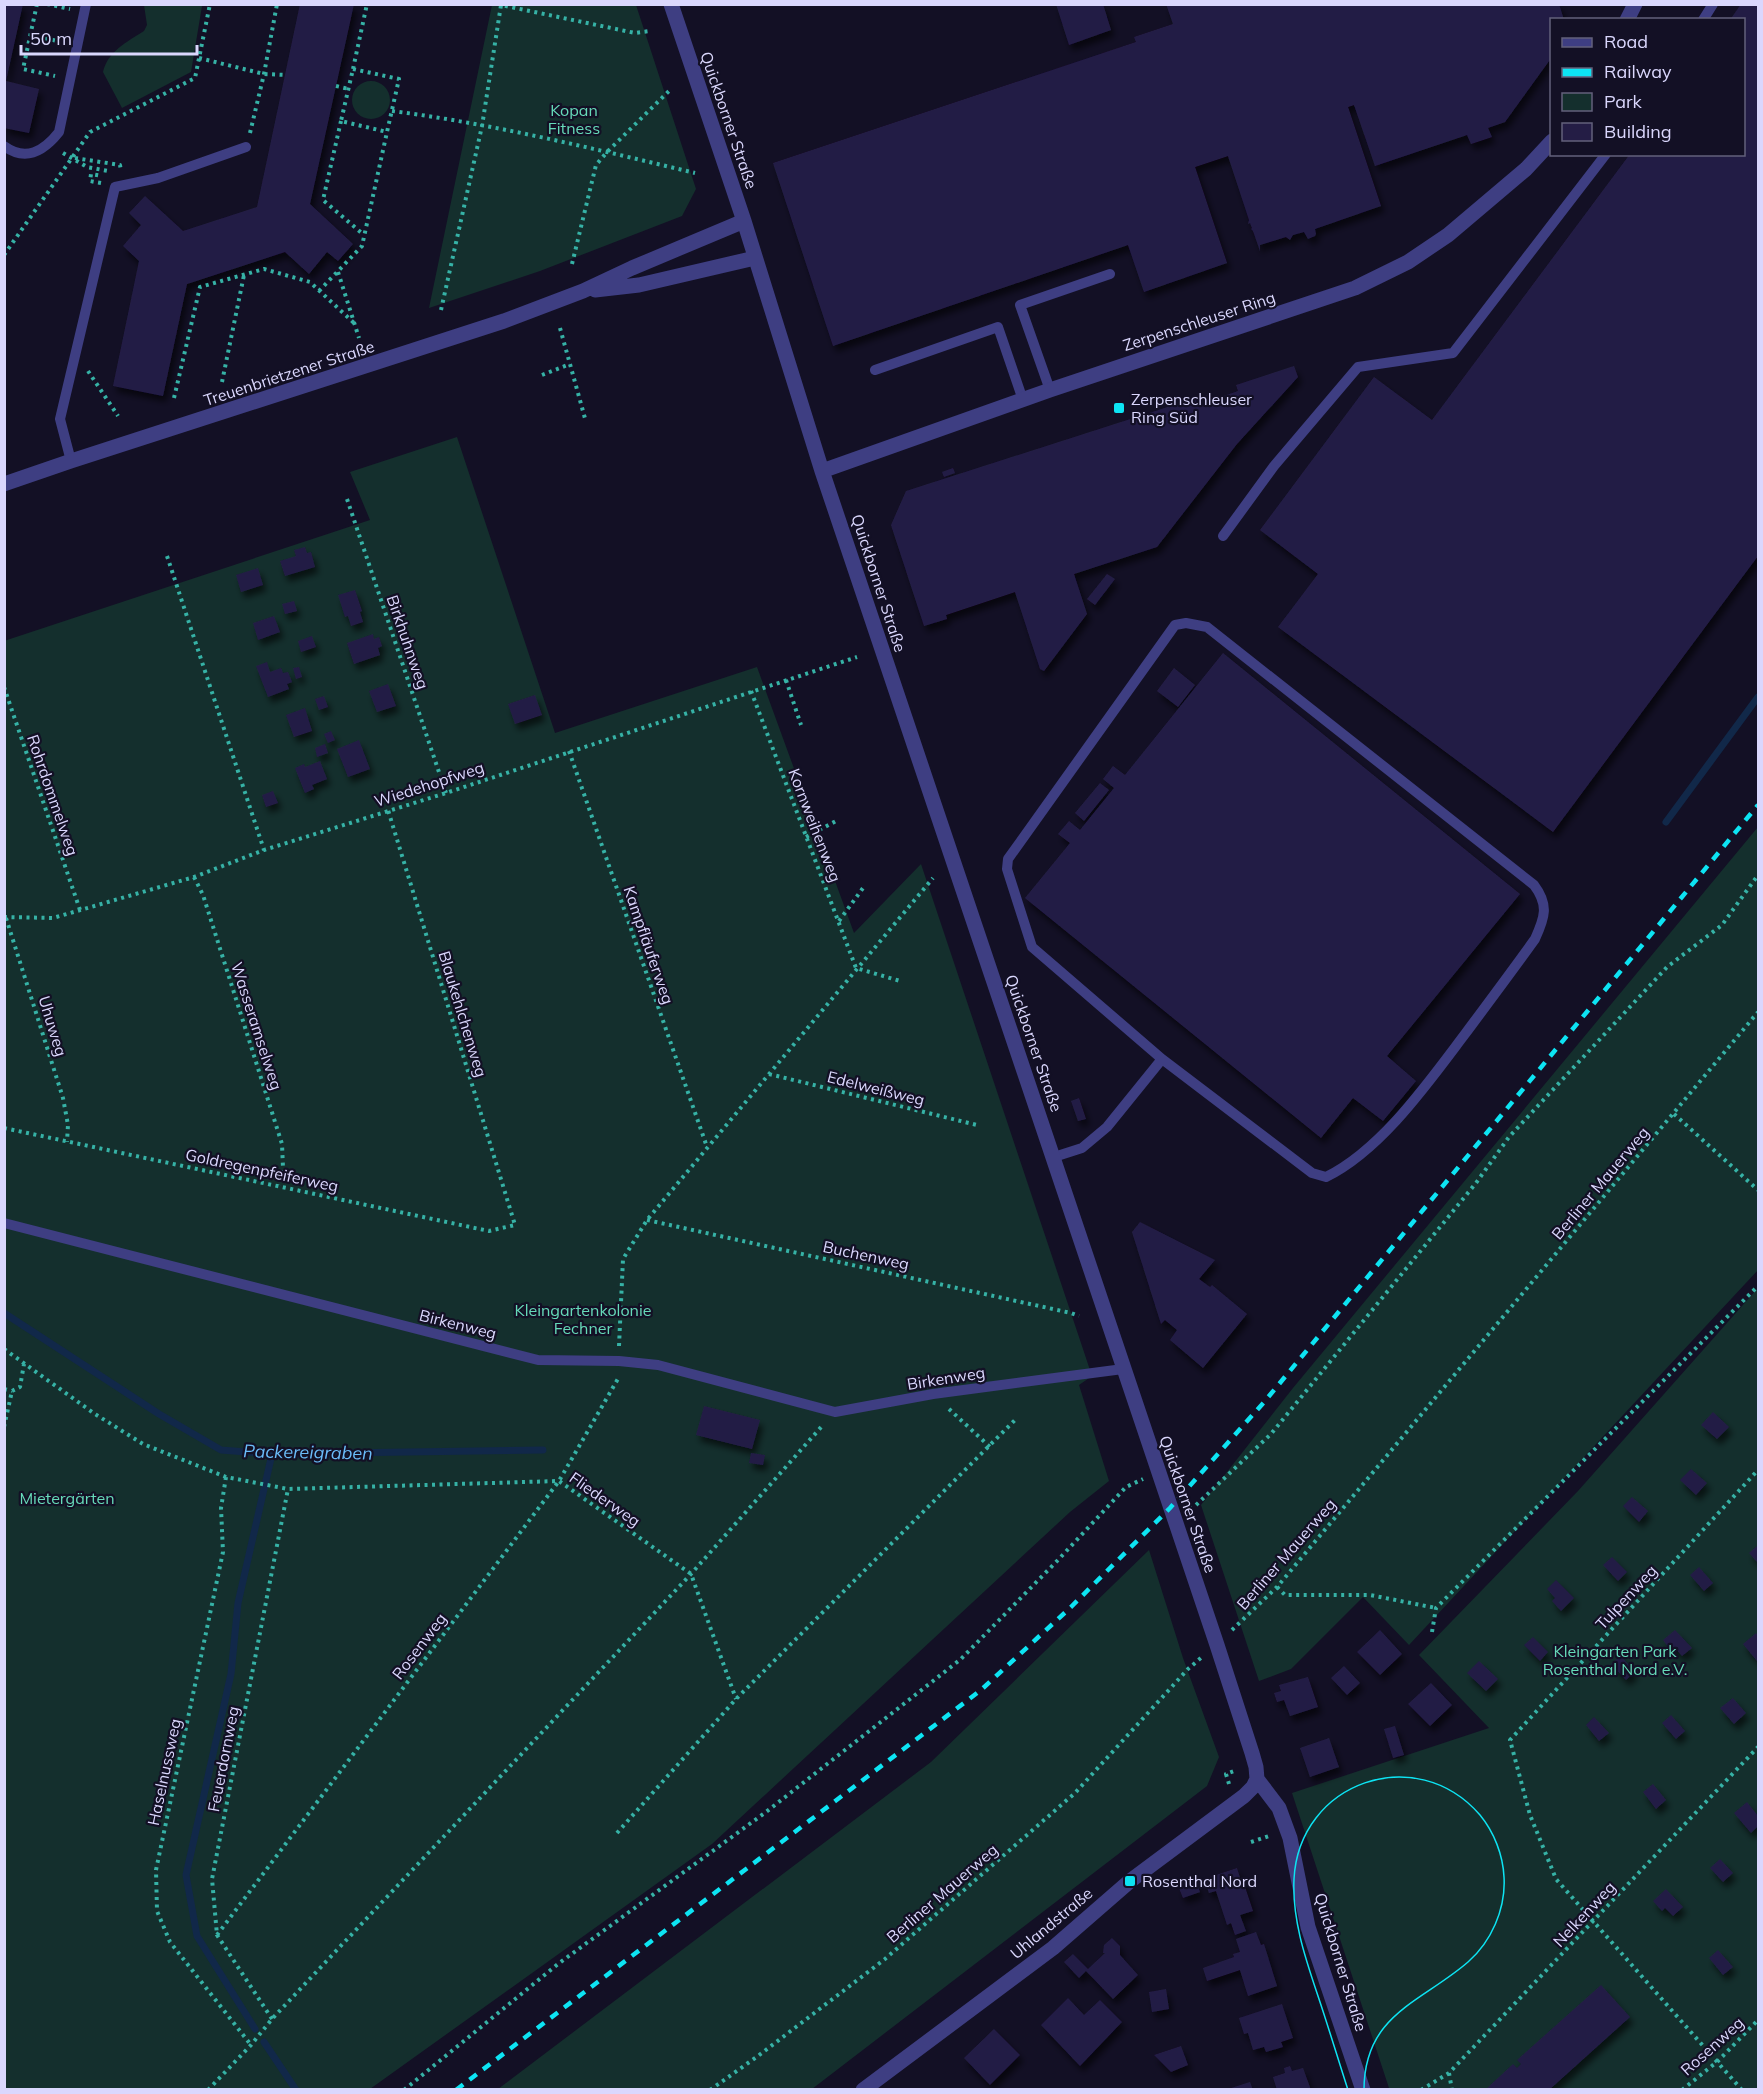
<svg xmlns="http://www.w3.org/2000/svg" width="1763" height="2094" font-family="Mulish,sans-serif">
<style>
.green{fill:#142f2d}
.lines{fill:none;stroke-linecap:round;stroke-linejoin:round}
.stream{stroke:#112849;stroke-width:7}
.building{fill:#241d45;filter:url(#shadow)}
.path{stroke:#36b2a6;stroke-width:4;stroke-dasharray:3 4.5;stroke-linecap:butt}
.lane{stroke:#3e3e82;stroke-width:10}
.street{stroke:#3e3e82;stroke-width:15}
.tram{stroke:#0de4f3;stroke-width:1.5}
.rail{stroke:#0de4f3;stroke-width:4.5;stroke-dasharray:9 8;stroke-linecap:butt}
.poi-dot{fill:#0de4f3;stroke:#131025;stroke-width:2}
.labels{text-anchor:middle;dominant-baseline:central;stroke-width:4.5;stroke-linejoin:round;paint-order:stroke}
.park-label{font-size:16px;fill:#66dab9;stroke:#131025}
.street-label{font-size:16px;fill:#dad7fd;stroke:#131025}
.poi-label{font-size:16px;fill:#dad7fd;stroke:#131025;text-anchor:start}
.water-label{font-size:18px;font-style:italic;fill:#6abbf8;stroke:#131025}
</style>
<defs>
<filter id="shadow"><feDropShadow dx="3.5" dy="6" stdDeviation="3" flood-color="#0009"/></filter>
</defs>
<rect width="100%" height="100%" fill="#131025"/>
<path class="green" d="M 200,5 L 202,6 L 191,72 L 122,108 L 103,72 C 108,51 127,42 144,31 L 147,25 L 144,5 Z
M 492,5 L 636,5 L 696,189 L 682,216 L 540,271 L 429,308 Z
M352 100a19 19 0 1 1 38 0a19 19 0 1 1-38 0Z
M 457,437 L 555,733 L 757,667 L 854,933 L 921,864 L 1092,1376 L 1079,1385 L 1109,1481 L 1070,1512 L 712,1844 L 370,2089 L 5,2089 L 4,641 L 370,520 L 350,472 Z
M 1758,827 L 1758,1270 L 1409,1645 L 1363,1597 L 1291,1669 L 1259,1681 L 1201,1505 L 1293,1388 Z
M 1758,1288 L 1758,2089 L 1402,2090 L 1389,2088 L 1292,1793 L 1489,1728 L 1419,1655 L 1578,1491 Z
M 1149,1550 L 1183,1658 L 1219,1757 L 1207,1786 L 812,2089 L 498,2089 L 931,1762 Z"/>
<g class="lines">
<path class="stream" d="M 1666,822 L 1758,697
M 4,1313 L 159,1414 L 221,1450 L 272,1454 L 543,1450
M 255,2029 L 197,1936 L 186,1875 L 231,1674 L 238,1603 L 272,1454
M 264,2042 L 296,2090"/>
</g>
<path class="building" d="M 5,4 L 23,4 L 6,81 L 39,89 L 29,133 L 4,128 Z
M 300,4 L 354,4 L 310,204 L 353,244 L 338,261 L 327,252 L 309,274 L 285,252 L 187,284 L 163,396 L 113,386 L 139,261 L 123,246 L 141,225 L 129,213 L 145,196 L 183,231 L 257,207 Z
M 1056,4 L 1103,4 L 1111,30 L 1069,45 Z
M 1166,4 L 1559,4 L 1564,20 L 1552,20 L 1552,57 L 1505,122 L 1488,128 L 1492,137 L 1471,144 L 1467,135 L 1375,166 L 1354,105 L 1348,107 L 1381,206 L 1315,229 L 1316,234 L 1315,236 L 1308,239 L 1304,232 L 1293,235 L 1290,240 L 1286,237 L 1260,245 L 1260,251 L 1253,231 L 1251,229 L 1252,228 L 1250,223 L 1248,224 L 1249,220 L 1228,156 L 1195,167 L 1227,263 L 1144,292 L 1128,245 L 833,346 L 773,163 L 1136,42 L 1134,37 L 1173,24 Z
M 1741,4 L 1758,4 L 1758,556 L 1553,832 L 1278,627 L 1318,574 L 1260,530 L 1374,377 L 1432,420 L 1630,154 L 1744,154 L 1744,20 L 1730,20 Z
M 1294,366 L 1298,377 L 1237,444 L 1157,547 L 1074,574 L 1087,614 L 1044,671 L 1040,669 L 1015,592 L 946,615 L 947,619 L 924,626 L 891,525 L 906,491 L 1205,395 L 1207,395 L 1209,401 L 1238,391 L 1236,385 Z
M 953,468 L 955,473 L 944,477 L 942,472 Z
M 305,547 L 307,553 L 311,552 L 315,567 L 285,576 L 280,561 L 296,556 L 294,550 Z
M 258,568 L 263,585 L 241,592 L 236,575 Z
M 1107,574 L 1115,579 L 1095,605 L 1087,599 Z
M 355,590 L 362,611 L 360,612 L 363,622 L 351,626 L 348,616 L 345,617 L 338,595 Z
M 294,601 L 297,611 L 285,614 L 282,604 Z
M 274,616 L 280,632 L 258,640 L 253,623 Z
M 373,634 L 374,639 L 379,637 L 382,646 L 378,648 L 380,655 L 354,664 L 347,643 Z
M 312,636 L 316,647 L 301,652 L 298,641 Z
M 1223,653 L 1520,894 L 1387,1056 L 1416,1081 L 1383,1121 L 1353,1098 L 1321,1138 L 1025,898 L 1070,843 L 1058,834 L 1069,821 L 1080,830 L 1114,788 L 1103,779 L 1113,766 L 1125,775 Z
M 267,662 L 270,672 L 281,668 L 283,673 L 288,672 L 292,682 L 287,684 L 289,689 L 268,697 L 256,666 Z
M 299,667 L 302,677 L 296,679 L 293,668 Z
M 1174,668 L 1195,685 L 1178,707 L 1157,691 Z
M 388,684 L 396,706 L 377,712 L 369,691 Z
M 535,695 L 542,715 L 515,724 L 508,704 Z
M 324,696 L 328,707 L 319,710 L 315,699 Z
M 305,708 L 312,731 L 294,737 L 286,715 Z
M 331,731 L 335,740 L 328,743 L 324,734 Z
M 359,740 L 370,769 L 348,777 L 337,749 Z
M 325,744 L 328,753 L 317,757 L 315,748 Z
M 320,761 L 327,779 L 312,785 L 314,789 L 305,793 L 295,768 L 304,764 L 305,767 Z
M 1100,783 L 1109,790 L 1084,821 L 1075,813 Z
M 273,791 L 278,803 L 266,807 L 262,795 Z
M 1079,1098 L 1086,1119 L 1078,1121 L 1071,1101 Z
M 1140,1222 L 1215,1260 L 1199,1279 L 1210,1287 L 1212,1285 L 1247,1314 L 1203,1368 L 1170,1340 L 1177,1330 L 1165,1320 L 1161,1324 L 1132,1232 Z
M 704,1406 L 760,1420 L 752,1449 L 696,1435 Z
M 1713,1412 L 1729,1427 L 1717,1439 L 1701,1425 Z
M 751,1453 L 765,1455 L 763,1465 L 749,1463 Z
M 1691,1469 L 1707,1483 L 1696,1495 L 1680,1480 Z
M 1632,1497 L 1648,1511 L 1639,1522 L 1623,1506 Z
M 1757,1546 L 1758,1548 L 1758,1563 L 1749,1553 Z
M 1612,1557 L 1627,1572 L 1618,1581 L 1603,1565 Z
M 1699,1567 L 1713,1583 L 1704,1591 L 1690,1575 Z
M 1556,1580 L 1574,1598 L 1561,1611 L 1552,1601 L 1555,1598 L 1547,1589 Z
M 1380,1630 L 1402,1654 L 1380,1675 L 1357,1652 Z
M 1675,1630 L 1692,1648 L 1682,1656 L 1675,1648 L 1671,1651 L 1663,1640 Z
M 1756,1633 L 1758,1636 L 1758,1659 L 1757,1661 L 1743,1644 Z
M 1533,1637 L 1548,1652 L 1540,1661 L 1524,1645 Z
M 1621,1656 L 1635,1672 L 1626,1680 L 1611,1664 Z
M 1479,1661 L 1498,1679 L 1486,1691 L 1467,1673 Z
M 1344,1666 L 1360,1683 L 1347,1695 L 1331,1678 Z
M 1308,1677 L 1318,1707 L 1290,1716 L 1284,1700 L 1277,1702 L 1274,1693 L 1281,1691 L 1279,1685 Z
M 1431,1683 L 1452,1705 L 1430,1726 L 1408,1704 Z
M 1733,1698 L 1746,1713 L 1734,1724 L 1720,1708 Z
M 1671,1715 L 1685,1731 L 1676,1739 L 1662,1723 Z
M 1594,1717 L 1609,1733 L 1599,1741 L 1586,1725 Z
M 1395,1726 L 1404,1755 L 1393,1758 L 1384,1729 Z
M 1329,1738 L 1339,1767 L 1310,1777 L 1300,1748 Z
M 1653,1784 L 1666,1800 L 1656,1809 L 1643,1792 Z
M 1747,1802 L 1758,1816 L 1758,1826 L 1751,1833 L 1734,1813 Z
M 1720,1859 L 1733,1873 L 1723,1882 L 1710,1868 Z
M 1237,1868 L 1241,1881 L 1243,1881 L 1253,1911 L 1240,1915 L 1246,1931 L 1235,1935 L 1231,1923 L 1227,1925 L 1216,1891 L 1209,1893 L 1204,1879 Z
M 1196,1882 L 1200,1892 L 1183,1898 L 1179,1888 Z
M 1666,1889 L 1683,1907 L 1673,1916 L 1665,1908 L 1662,1911 L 1653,1901 Z
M 1256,1932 L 1261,1945 L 1264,1944 L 1277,1986 L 1248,1996 L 1240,1970 L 1207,1981 L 1203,1968 L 1234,1957 L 1233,1954 L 1240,1952 L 1236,1939 Z
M 1112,1938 L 1120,1946 L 1120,1955 L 1138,1975 L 1113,1999 L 1086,1971 L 1079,1978 L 1064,1962 L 1073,1954 L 1088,1969 L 1105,1953 L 1103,1953 L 1104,1945 Z
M 1718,1950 L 1733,1967 L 1723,1975 L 1709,1958 Z
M 1601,1985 L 1630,2017 L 1549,2090 L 1485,2090 L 1513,2064 L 1517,2068 L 1521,2064 L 1517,2060 Z
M 1166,1989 L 1169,2009 L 1152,2012 L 1149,1992 Z
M 1068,1998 L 1084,2015 L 1100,2000 L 1122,2022 L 1080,2066 L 1041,2025 Z
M 1282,2004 L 1293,2038 L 1281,2042 L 1283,2047 L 1266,2052 L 1264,2047 L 1253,2050 L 1248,2033 L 1244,2034 L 1239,2018 Z
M 994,2029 L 1020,2055 L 990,2085 L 964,2058 Z
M 1181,2046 L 1188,2065 L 1171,2072 L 1154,2055 Z
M 1290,2066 L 1292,2071 L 1303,2068 L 1311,2090 L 1277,2090 L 1273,2077 L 1285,2073 L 1284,2068 Z
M 1250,2082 L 1253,2090 L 1228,2090 L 1228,2089 Z"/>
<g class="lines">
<path class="path" d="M 37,4 L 23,69 L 55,76
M 47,4 L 70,9
M 30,35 L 62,42
M 199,58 L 264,74 L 286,75
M 353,69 L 399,79 L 387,132 L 341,121 Z
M 353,69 L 367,4
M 336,86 L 349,89
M 392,111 C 494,124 595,149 695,173
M 341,121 L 323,200 L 364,235
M 250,133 L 264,74 L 277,4
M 63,153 L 87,167 L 108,171
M 75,158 L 120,165 L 121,171
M 101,183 L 90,181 L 91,174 L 102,176
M 4,255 L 90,132 L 195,78 L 210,4
M 572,264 L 596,165 L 607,152 L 670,90
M 338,272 L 359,338
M 319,291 L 362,246 L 387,132
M 441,310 L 482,126 L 501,5 L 635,33 L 650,31
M 560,328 L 586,422
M 88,371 L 118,416
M 542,375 L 570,364
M 222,382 L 244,275
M 174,398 L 200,287 L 264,269 L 310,282 L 354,323
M 347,499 L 446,793
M 167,556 L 264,850
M 786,680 L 801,725
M 4,687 L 80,910
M 751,691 L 856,968 L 900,981
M 569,751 L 707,1147
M 806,837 L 836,821
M 194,877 L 203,895 L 282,1144 L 283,1168 L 280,1185
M 4,917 L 53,918 L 194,877 L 264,850 L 446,793 L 857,657
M 6,918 L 63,1098 L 68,1125 L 67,1142
M 839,921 L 863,888
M 769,1074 L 977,1125
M 1674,1114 L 1758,1190
M 4,1128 L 489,1231 L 515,1225 L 388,810
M 647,1220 L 1071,1313 L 1079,1316
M 619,1346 L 623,1259 L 647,1220 L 933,878
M 4,1349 L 95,1414 L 143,1444 L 226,1477 L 288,1489 L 559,1481 L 691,1574 L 736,1699
M 4,1389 L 12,1391
M 12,1391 L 20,1387 L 24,1364
M 949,1409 L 990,1447
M 4,1427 L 12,1391
M 226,1477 L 221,1508 L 223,1552 L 156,1870 L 157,1911 L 170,1942 L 251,2045
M 1189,1506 L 1195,1506 L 1271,1434 L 1476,1183 L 1509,1137 L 1667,967 L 1722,925 L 1758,875
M 1277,1587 L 1285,1595 L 1370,1595 L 1436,1608
M 1232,1630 L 1277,1587 L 1758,1012
M 1432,1632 L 1436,1608 L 1758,1286
M 1229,1784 L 1226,1774 L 1237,1770
M 617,1833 L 736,1699 L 1015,1420
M 1251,1842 L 1272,1835
M 217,1935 L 559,1481 L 619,1377
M 272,2019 L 217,1935 L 212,1879 L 288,1489
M 1449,2073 L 1452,2090
M 208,2090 L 251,2045 L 272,2019 L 691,1574 L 823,1425
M 404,2090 L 558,1964 L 766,1812 L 961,1659 L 1058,1560 L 1126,1487 L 1143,1479
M 710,2090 L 758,2056 L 885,1959 L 1075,1793 L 1188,1669 L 1202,1657
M 1421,2090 L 1449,2073 L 1758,1747
M 1682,2090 L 1718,2061 L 1758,2020
M 1742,2090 L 1556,1879 L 1530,1815 L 1510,1740 L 1758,1470"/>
<path class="lane" d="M 1703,20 L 1713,4
M 4,146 C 26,162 44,151 59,132 L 86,4
M 875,370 L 998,327 L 1023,400
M 1050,390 L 1020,305 L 1110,274
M 71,461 L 60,419 L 115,187 L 158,178 L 246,147
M 1223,536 L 1274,466 L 1358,367 L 1453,353 L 1606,154
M 1054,1157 L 1082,1148 L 1107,1127 L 1162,1059 L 1312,1173 L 1326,1177 C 1381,1150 1428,1083 1465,1034 C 1488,1003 1512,971 1535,939 C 1545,917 1549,905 1534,885 L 1207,627 L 1186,623 L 1175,625 L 1008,859 L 1007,869 L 1032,947 L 1162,1059
M 4,1223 L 538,1360 L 619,1361 L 658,1365 L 835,1412 L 933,1394 L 1123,1369"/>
<path class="street" d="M 671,4 L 744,221 L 822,471 L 1217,1645 L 1252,1753 L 1256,1767 L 1257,1779 L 1279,1808 L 1290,1838 L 1308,1927 L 1363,2090
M 1627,20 L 1635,4
M 595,290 L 639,285 L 755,258
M 822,471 L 1050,390 L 1355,288 L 1408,262 L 1448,235 L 1526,169 L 1552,141
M 4,484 L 71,461 L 504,321 L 583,291 L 632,268 L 744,221
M 863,2090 L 1053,1948 L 1130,1881 L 1244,1796 L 1253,1787 L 1257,1779"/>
<path class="tram" d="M 1348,2090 C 1338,2059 1329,2029 1319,1999 C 1306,1960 1292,1921 1294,1879 C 1299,1782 1416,1741 1480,1815 C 1494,1832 1503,1855 1504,1877 C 1506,1909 1491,1942 1468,1962 C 1422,2002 1364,2014 1364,2090"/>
<path class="rail" d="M 456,2090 L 981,1690 L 1071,1607 L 1170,1508 L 1265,1401 L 1758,805"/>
</g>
<g class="poi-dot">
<rect x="1113" y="402" width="12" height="12" rx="3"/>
<rect x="1124" y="1875" width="12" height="12" rx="3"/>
</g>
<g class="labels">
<g class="park-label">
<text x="574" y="110">Kopan<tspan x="574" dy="18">Fitness</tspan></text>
<text x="583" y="1310">Kleingartenkolonie<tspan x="583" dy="18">Fechner</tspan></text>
<text x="67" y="1498">Mietergärten</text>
<text x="1615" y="1651">Kleingarten Park<tspan x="1615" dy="18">Rosenthal Nord e.V.</tspan></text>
</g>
<g class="street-label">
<text transform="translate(729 120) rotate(71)">Quickborner Straße</text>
<text transform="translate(1199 321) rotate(-18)">Zerpenschleuser Ring</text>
<text transform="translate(289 373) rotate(-18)">Treuenbrietzener Straße</text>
<text transform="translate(879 583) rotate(72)">Quickborner Straße</text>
<text transform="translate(408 642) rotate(71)">Birkhuhnweg</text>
<text transform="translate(429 784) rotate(-18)">Wiedehopfweg</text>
<text transform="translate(53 795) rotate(71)">Rohrdommelweg</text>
<text transform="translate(815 825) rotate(69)">Kornweihenweg</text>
<text transform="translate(649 945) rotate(71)">Kampfläuferweg</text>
<text transform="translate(463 1014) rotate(73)">Blaukehlchenweg</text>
<text transform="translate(53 1026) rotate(73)">Uhuweg</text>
<text transform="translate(257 1026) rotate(72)">Wasseramselweg</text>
<text transform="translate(1034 1043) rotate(71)">Quickborner Straße</text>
<text transform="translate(876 1088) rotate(14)">Edelweißweg</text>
<text transform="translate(262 1170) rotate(12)">Goldregenpfeiferweg</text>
<text transform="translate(1600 1183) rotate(-50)">Berliner Mauerweg</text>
<text transform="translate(866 1255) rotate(12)">Buchenweg</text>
<text transform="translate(458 1324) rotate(14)">Birkenweg</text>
<text transform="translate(946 1378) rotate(-9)">Birkenweg</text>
<text transform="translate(605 1499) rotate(35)">Fliederweg</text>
<text transform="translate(1188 1504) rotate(71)">Quickborner Straße</text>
<text transform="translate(1286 1554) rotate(-49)">Berliner Mauerweg</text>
<text transform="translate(1626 1597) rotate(-47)">Tulpenweg</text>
<text transform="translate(419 1646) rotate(-53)">Rosenweg</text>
<text transform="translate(223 1759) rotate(-79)">Feuerdornweg</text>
<text transform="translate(164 1772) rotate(-78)">Haselnussweg</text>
<text transform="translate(942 1893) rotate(-41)">Berliner Mauerweg</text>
<text transform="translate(1584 1914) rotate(-47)">Nelkenweg</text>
<text transform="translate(1051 1923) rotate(-40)">Uhlandstraße</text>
<text transform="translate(1341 1962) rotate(73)">Quickborner Straße</text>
<text transform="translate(1712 2046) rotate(-42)">Rosenweg</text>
</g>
<g class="poi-label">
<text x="1131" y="399">Zerpenschleuser<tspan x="1131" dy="18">Ring Süd</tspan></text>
<text x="1142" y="1881">Rosenthal Nord</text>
</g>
<g class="water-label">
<text transform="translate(308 1452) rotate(1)">Packereigraben</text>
</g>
</g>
<rect width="1763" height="2094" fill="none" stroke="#dad7fd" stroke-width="12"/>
<rect x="1550" y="18" width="195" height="138" fill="#131025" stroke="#63607b" stroke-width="1.5"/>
<rect x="1562" y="38" width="30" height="9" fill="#3e3e82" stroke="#63607b" stroke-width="1.5"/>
<text x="1604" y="48" font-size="18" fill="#dad7fd">Road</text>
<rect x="1562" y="68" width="30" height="9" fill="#0de4f3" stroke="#63607b" stroke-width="1.5"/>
<text x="1604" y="78" font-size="18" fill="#dad7fd">Railway</text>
<rect x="1562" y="93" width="30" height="18" fill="#142f2d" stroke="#63607b" stroke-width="1.5"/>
<text x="1604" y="108" font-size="18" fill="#dad7fd">Park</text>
<rect x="1562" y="123" width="30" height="18" fill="#241d45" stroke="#63607b" stroke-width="1.5"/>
<text x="1604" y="138" font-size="18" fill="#dad7fd">Building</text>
<path d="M21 45v9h176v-9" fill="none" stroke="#dad7fd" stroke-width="3"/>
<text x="30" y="45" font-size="18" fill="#dad7fd" stroke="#131025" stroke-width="4.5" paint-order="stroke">50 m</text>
</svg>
